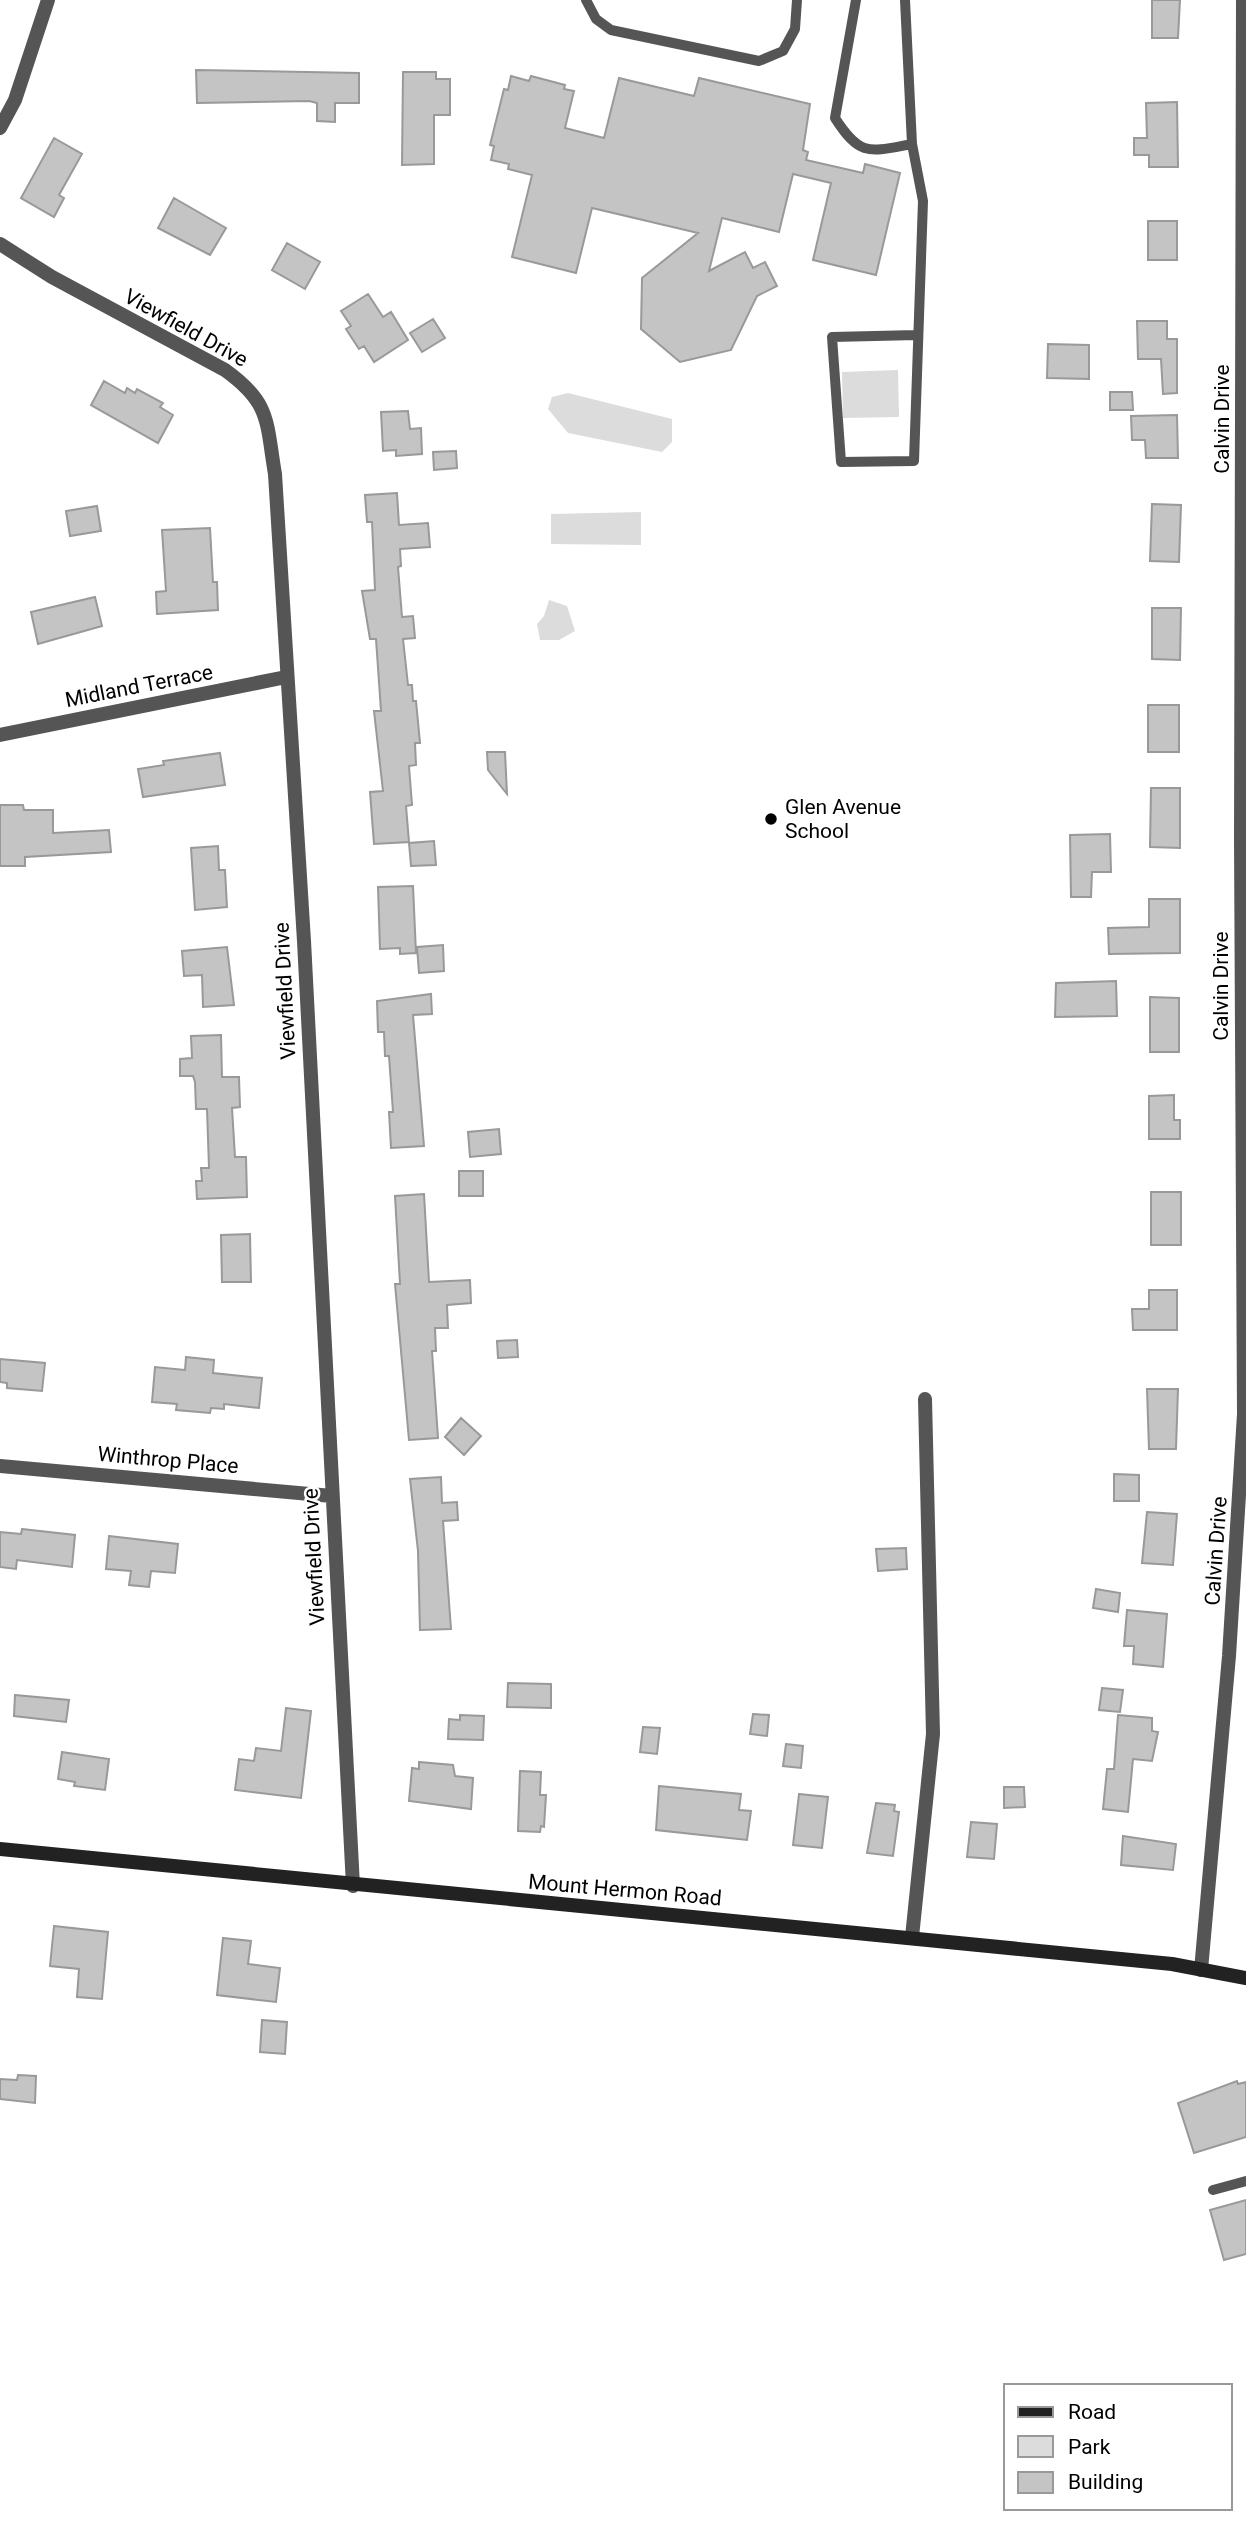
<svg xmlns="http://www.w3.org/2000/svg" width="1246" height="2524" font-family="Roboto,sans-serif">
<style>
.green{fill:#dcdcdc}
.building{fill:#c4c4c4;stroke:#999;stroke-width:2}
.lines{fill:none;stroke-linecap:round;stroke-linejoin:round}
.service{stroke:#555;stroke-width:10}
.minor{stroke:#555;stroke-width:14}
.secondary{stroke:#222;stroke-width:14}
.poi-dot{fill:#000;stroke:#fff;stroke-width:2.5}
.labels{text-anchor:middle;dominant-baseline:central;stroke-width:5;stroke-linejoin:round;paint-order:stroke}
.street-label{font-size:21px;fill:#000;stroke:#fff}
.poi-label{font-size:21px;fill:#000;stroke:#fff;text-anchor:start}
</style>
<rect width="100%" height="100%" fill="#fff"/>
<path class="green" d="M 898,370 L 899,417 L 843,418 L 842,372 Z
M 568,393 L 672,419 L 672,442 L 662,452 L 568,433 L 548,409 L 552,397 Z
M 641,512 L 641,545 L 551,544 L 551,514 Z
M 549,600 L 567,606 L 575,631 L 559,640 L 540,640 L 537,624 L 544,616 Z"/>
<path class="building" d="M 1152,0 L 1180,0 L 1178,38 L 1152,38 Z
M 196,70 L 359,73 L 359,103 L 335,103 L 335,122 L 317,121 L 317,103 L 309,101 L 197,103 Z
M 403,72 L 436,72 L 436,79 L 450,79 L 450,115 L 434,115 L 434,164 L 402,165 Z
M 511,76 L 529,81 L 531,76 L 565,85 L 564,89 L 574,91 L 565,128 L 604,138 L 619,78 L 694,96 L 699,78 L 810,104 L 803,150 L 808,152 L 806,160 L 863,173 L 865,164 L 900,173 L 876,275 L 813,260 L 831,183 L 793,174 L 779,232 L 722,218 L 709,271 L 745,252 L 753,268 L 765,262 L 777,286 L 757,296 L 731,350 L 680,362 L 641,329 L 642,278 L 698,233 L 592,208 L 576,273 L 512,257 L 532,175 L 508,169 L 509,164 L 491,160 L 494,146 L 490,145 L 504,89 L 508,90 Z
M 1177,102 L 1178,167 L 1149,167 L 1149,155 L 1134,155 L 1134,138 L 1147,138 L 1146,103 Z
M 54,138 L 82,154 L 59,195 L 64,198 L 54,217 L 21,198 Z
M 174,198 L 226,228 L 210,255 L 158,228 Z
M 1148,221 L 1177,221 L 1177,260 L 1148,260 Z
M 287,243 L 320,262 L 305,289 L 272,270 Z
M 368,294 L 383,317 L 391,312 L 408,340 L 374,362 L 364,346 L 359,349 L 346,329 L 351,326 L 341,311 Z
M 433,319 L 445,338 L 422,352 L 410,333 Z
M 1137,321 L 1167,321 L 1167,339 L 1177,339 L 1177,393 L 1163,394 L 1161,359 L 1138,359 Z
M 1048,344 L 1089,345 L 1089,379 L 1047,378 Z
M 104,381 L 125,393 L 127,388 L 135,393 L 137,389 L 163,403 L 160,407 L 173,415 L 158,443 L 91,405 Z
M 1110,392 L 1132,392 L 1133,410 L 1110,410 Z
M 408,411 L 410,429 L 421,428 L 422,454 L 396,456 L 396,450 L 383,451 L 381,412 Z
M 1177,415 L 1178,458 L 1146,458 L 1145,440 L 1132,440 L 1131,416 Z
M 456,451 L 457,468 L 434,470 L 433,452 Z
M 397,493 L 399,525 L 428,523 L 430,547 L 400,549 L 401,566 L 398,567 L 402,617 L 413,616 L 415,638 L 403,639 L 408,685 L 412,685 L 413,701 L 416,701 L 420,743 L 415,743 L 416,765 L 409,766 L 412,805 L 406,806 L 409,842 L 374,844 L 370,792 L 383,791 L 374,711 L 381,711 L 376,639 L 370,639 L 362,591 L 375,590 L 372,522 L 367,522 L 365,495 Z
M 1152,504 L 1181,505 L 1179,562 L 1150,561 Z
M 97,506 L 101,531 L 70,536 L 66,511 Z
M 210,528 L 213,582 L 217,582 L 218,610 L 157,614 L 156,592 L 166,591 L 162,530 Z
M 95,597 L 102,626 L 38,644 L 31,612 Z
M 1152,608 L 1181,608 L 1180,660 L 1152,659 Z
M 1148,705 L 1179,705 L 1179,752 L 1148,752 Z
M 487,752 L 505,752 L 507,794 L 488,770 Z
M 220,753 L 225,785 L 143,797 L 138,769 L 164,765 L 163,761 Z
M 1151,788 L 1180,788 L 1180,848 L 1150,847 Z
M 0,805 L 23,805 L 24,810 L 53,810 L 53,833 L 109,830 L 111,852 L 25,857 L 25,866 L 0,866 Z
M 1110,834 L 1111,872 L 1092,872 L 1091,897 L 1071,897 L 1070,835 Z
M 434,841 L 436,865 L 411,866 L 409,843 Z
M 218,846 L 219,870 L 225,870 L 227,907 L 195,910 L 191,848 Z
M 413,886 L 416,953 L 400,954 L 400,948 L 380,949 L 378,887 Z
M 1149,899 L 1180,899 L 1180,953 L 1109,954 L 1108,928 L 1149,927 Z
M 443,945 L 444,971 L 419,973 L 417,947 Z
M 227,947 L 234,1005 L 203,1007 L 202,975 L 184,976 L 182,951 Z
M 1116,981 L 1117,1016 L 1055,1017 L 1056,983 Z
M 431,994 L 432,1014 L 413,1015 L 424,1146 L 391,1148 L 389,1112 L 393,1112 L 389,1056 L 385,1056 L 384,1032 L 378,1032 L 377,1001 Z
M 1150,997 L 1179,998 L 1179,1052 L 1150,1052 Z
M 221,1035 L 222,1077 L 239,1077 L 240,1107 L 232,1108 L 235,1157 L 246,1157 L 247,1197 L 197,1199 L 196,1181 L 202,1181 L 201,1168 L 209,1168 L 207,1109 L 196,1109 L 195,1082 L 193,1076 L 180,1076 L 180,1059 L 192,1058 L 191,1036 Z
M 1174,1095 L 1174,1120 L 1180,1120 L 1180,1139 L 1149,1139 L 1149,1096 Z
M 499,1129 L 501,1154 L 470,1157 L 468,1132 Z
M 459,1171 L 483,1171 L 483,1196 L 459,1196 Z
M 1151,1192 L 1181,1192 L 1181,1245 L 1151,1245 Z
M 424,1194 L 429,1282 L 470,1280 L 471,1303 L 447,1305 L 448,1328 L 435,1328 L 436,1351 L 432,1351 L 438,1438 L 409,1440 L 395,1284 L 400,1284 L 395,1196 Z
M 250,1234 L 251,1282 L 222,1282 L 221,1235 Z
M 1149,1290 L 1177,1290 L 1177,1330 L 1133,1330 L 1132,1309 L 1149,1309 Z
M 517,1340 L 518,1357 L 498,1358 L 497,1341 Z
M 186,1357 L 214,1360 L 213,1373 L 262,1378 L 259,1408 L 224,1404 L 224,1409 L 211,1408 L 210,1413 L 176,1410 L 177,1404 L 152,1402 L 155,1367 L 185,1370 Z
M 0,1359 L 45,1363 L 42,1391 L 7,1388 L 7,1383 L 0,1382 Z
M 1147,1389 L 1178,1389 L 1176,1449 L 1149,1449 Z
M 461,1418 L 481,1436 L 464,1455 L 445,1437 Z
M 1114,1474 L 1139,1475 L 1139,1501 L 1114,1501 Z
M 441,1477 L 442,1503 L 457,1502 L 458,1520 L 443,1521 L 451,1629 L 420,1630 L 418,1551 L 410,1479 Z
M 1147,1512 L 1177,1514 L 1173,1565 L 1142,1563 Z
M 22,1529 L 75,1535 L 72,1567 L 17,1560 L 16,1569 L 0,1567 L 0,1532 L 21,1534 Z
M 109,1536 L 178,1544 L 175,1573 L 151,1571 L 149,1587 L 129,1585 L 131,1571 L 106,1569 Z
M 906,1548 L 907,1569 L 878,1571 L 876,1549 Z
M 1096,1589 L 1120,1593 L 1118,1612 L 1093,1608 Z
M 1127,1610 L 1167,1614 L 1163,1667 L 1133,1664 L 1134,1646 L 1124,1646 Z
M 508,1683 L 551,1684 L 551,1708 L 507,1707 Z
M 1102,1688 L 1123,1690 L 1120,1712 L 1099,1710 Z
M 15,1695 L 69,1700 L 66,1722 L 14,1716 Z
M 286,1708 L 311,1711 L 301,1798 L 235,1790 L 239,1759 L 254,1761 L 256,1748 L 281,1751 Z
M 753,1714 L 769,1715 L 767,1736 L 750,1734 Z
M 460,1715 L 484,1716 L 483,1740 L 448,1739 L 449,1719 L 460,1720 Z
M 1118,1715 L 1152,1718 L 1152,1731 L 1158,1732 L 1152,1761 L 1133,1759 L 1128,1812 L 1103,1809 L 1107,1769 L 1114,1769 Z
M 643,1727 L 660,1728 L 657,1754 L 640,1752 Z
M 786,1744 L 803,1746 L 801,1768 L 783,1766 Z
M 62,1752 L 109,1759 L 105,1790 L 74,1786 L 75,1782 L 58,1779 Z
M 419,1762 L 453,1765 L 455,1776 L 473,1778 L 471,1809 L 409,1801 L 412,1768 L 419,1769 Z
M 520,1771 L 541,1772 L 540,1795 L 546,1795 L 544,1827 L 541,1826 L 540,1832 L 518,1831 Z
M 659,1786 L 741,1794 L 739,1810 L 751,1811 L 747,1840 L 656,1830 Z
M 1004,1787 L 1024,1787 L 1025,1807 L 1004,1808 Z
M 799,1794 L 828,1797 L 822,1848 L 793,1845 Z
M 876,1803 L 895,1805 L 894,1811 L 899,1812 L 893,1856 L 867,1853 Z
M 971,1822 L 997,1824 L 994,1859 L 967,1857 Z
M 1123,1836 L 1176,1844 L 1173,1870 L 1121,1865 Z
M 54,1926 L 108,1932 L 102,1999 L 77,1997 L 79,1969 L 50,1966 Z
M 223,1938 L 251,1941 L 248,1964 L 280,1968 L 276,2002 L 217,1995 Z
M 262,2020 L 287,2022 L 285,2054 L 260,2052 Z
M 18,2075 L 36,2076 L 35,2103 L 0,2099 L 0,2079 L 17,2080 Z
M 1237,2081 L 1238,2084 L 1246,2082 L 1246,2137 L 1194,2153 L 1178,2103 Z
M 1246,2200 L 1246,2254 L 1224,2260 L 1210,2210 Z"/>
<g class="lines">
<path class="service" d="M 586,0 L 596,19 L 611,30 L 759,61 L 783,51 L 795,29 L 797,0
M 856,0 L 835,118 C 860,157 869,152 912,144
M 905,0 L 912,144 L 923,201 L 914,461 L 841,462 L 832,337 L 917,335
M 1213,2190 L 1246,2181"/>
<path class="minor" d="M 0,128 L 15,100 L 48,0
M 0,244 L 52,277 L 225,370 C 271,403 266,421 275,474 L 304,941 L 353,1886
M 0,735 L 286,677
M 0,1466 L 332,1496
M 912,1937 L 933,1734 L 925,1399
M 1201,1970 L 1229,1656 L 1244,1414 L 1241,839 L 1243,0"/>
<path class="secondary" d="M 0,1849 L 1172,1964 L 1246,1978"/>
</g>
<circle class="poi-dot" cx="771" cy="819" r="7"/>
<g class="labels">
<g class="street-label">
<text transform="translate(186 328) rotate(29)">Viewfield Drive</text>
<text transform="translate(1222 419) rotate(-90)">Calvin Drive</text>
<text transform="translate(139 686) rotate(-11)">Midland Terrace</text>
<text transform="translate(1221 986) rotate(-90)">Calvin Drive</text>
<text transform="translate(285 991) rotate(-93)">Viewfield Drive</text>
<text transform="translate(168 1460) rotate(5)">Winthrop Place</text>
<text transform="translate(1216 1551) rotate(-86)">Calvin Drive</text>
<text transform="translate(314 1557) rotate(-93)">Viewfield Drive</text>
<text transform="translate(625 1890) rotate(5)">Mount Hermon Road</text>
</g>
<g class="poi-label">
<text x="785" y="807">Glen Avenue<tspan x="785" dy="24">School</tspan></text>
</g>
</g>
<rect x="1004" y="2384" width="228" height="126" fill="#ffffff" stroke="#999999" stroke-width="2"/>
<rect x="1018" y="2407" width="35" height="10" fill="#222222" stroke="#999999" stroke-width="2"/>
<text x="1068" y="2419" font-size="21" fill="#000000">Road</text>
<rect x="1018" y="2436" width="35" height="21" fill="#dcdcdc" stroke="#999999" stroke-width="2"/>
<text x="1068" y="2454" font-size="21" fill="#000000">Park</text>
<rect x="1018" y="2472" width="35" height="21" fill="#c4c4c4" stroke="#999999" stroke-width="2"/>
<text x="1068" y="2489" font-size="21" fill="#000000">Building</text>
</svg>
